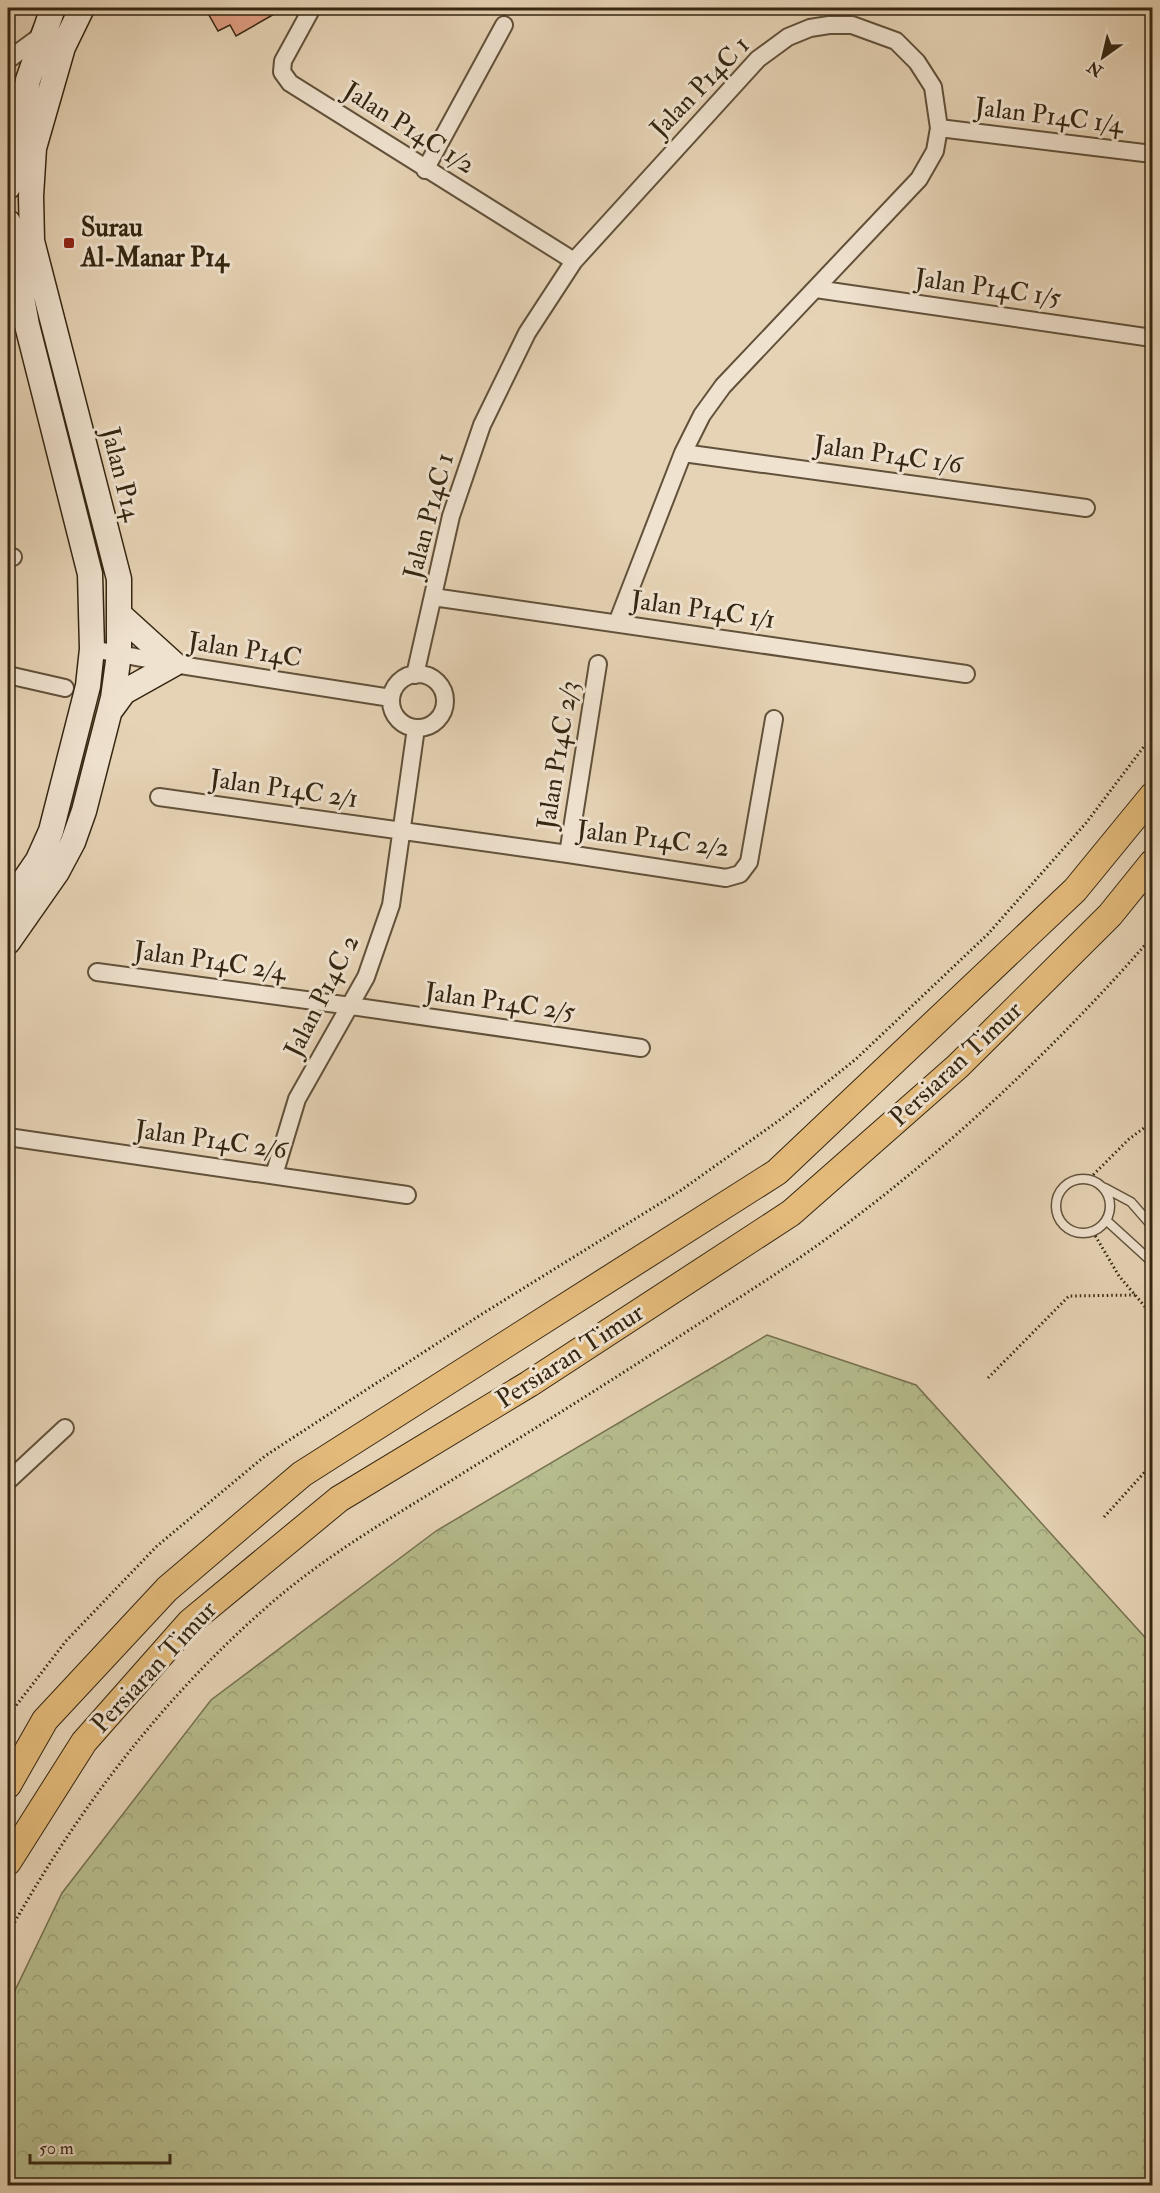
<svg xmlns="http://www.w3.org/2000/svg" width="1160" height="2193" font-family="'IM FELL Double Pica',serif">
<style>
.forest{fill:url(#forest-crowns);stroke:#76714f;stroke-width:1.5}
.building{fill:#df9e82;stroke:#352611;stroke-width:1.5}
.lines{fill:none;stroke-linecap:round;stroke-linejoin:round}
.service-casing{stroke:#61513a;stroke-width:11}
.minor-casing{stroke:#61513a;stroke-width:20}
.secondary-casing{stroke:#352611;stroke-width:27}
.primary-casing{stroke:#352611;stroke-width:28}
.path{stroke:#352611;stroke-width:3;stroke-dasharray:1.5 3;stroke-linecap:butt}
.service{stroke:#efe2cf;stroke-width:8}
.minor{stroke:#efe2cf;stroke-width:16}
.secondary{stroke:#efe2cf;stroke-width:24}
.primary{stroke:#e3ba7a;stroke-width:26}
.poi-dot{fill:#8f2418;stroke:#efe2cf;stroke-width:2}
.labels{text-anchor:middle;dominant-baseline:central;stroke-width:6;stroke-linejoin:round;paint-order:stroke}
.street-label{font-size:26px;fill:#352611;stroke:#efe2cf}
.poi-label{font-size:26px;font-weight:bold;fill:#352611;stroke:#efe2cf;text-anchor:start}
</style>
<defs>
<pattern id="forest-crowns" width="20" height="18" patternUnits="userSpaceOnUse" patternTransform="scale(1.5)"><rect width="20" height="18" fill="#b6bc8d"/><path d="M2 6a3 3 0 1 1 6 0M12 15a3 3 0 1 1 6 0" fill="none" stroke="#9da179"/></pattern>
</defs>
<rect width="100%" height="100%" fill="#e6d3b5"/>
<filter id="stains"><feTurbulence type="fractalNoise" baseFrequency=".00333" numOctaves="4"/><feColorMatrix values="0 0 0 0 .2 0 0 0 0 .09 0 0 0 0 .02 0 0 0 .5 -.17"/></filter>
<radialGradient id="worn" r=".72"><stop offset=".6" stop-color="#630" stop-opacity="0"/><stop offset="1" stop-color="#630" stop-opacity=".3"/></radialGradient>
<path class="forest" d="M 767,1335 L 916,1385 L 1152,1645 L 1152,2185 L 8,2185 L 8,2005 L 62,1893 L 211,1700 L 436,1531 Z"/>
<path class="building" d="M 205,8 L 282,8 L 283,9 L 236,36 L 230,25 L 218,31 Z"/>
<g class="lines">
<defs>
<path id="service" d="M1056 1206a27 27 0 1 1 54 0a27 27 0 1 1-54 0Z
M 1105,1188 L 1131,1202 L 1152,1226
M 1107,1221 L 1152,1262"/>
<path id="minor" d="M 312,8 L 283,61 L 282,72 L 290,83 L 574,261
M 8,60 L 38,38 L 42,29
M 939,128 L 1152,154
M 425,170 L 504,25
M 816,289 L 1152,338
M 683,453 L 1086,508
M 8,556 L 13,557
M 433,597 L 966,674
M 92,649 L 174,664 L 391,698
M391 701a27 27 0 1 1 54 0a27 27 0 1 1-54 0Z
M 8,675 L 65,688
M 415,675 L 451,516 L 482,425 L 527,333 L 574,261 L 758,59 L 788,37 L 810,28 L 829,25 L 852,25 L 896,41 L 917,62 L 933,87 L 939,128 L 935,151 L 919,179 L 723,386 L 702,415 L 683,453 L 617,623
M 159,797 L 568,854 L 726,878 L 740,874 L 749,862 L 774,719
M 568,854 L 598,664
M 97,972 L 351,1006 L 641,1048
M 8,1137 L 407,1195
M 274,1175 L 297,1099 L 366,977 L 391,905 L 416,728
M 8,1481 L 65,1428"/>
<path id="secondary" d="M 8,187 L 28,80 L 53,8
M 8,222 L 27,325 L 90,574 L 92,649 L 88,686 L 51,831 L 38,860 L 8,904
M 110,711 L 124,692 L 174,664 L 120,615
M 8,942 L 57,872 L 73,842 L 84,811 L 113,698 L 119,654 L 119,579 L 32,241 L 31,196 L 34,148 L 63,47 L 82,8"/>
<path id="primary" d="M 8,1785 L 45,1720 L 167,1589 L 302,1474 L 777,1172 L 1075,890 L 1152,796
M 8,1862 L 84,1742 L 190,1622 L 339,1499 L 529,1384 L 791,1213 L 958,1066 L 1110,915 L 1152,863"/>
</defs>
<use href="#service" class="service-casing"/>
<use href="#minor" class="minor-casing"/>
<use href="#secondary" class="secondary-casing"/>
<use href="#primary" class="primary-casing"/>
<path class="path" d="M 1090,1178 L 1129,1139 L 1152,1122
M 1093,1232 L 1119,1276 L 1152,1315
M 988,1378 L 1069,1296 L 1136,1295
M 1104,1517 L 1152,1464
M 8,1716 L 66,1641 L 157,1546 L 265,1456 L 482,1314 L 680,1191 L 781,1119 L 856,1059 L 988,934 L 1086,823 L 1152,736
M 8,1934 C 78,1808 166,1693 276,1599 C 335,1549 403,1511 468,1470 C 547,1421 625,1372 703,1321 C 748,1292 794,1263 837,1231 C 950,1148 1060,1043 1152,937"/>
<use href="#service" class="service"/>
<use href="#minor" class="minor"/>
<use href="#secondary" class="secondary"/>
<use href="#primary" class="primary"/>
</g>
<rect class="poi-dot" x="63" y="237" width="12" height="12" rx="3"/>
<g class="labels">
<g class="street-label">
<text transform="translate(700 87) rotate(-46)">Jalan P14C 1</text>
<text transform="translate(1049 116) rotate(7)">Jalan P14C 1/4</text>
<text transform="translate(409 128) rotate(32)">Jalan P14C 1/2</text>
<text transform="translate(988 288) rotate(8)">Jalan P14C 1/5</text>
<text transform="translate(888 455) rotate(8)">Jalan P14C 1/6</text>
<text transform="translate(121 474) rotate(76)">Jalan P14</text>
<text transform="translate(429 516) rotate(-75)">Jalan P14C 1</text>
<text transform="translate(703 610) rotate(8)">Jalan P14C 1/1</text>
<text transform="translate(245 650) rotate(9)">Jalan P14C</text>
<text transform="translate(558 755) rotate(-81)">Jalan P14C 2/3</text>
<text transform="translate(284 789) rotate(8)">Jalan P14C 2/1</text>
<text transform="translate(653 839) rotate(7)">Jalan P14C 2/2</text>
<text transform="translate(210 961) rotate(8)">Jalan P14C 2/4</text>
<text transform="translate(322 996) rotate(-63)">Jalan P14C 2</text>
<text transform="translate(500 1002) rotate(8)">Jalan P14C 2/5</text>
<text transform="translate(956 1064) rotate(-43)">Persiaran Timur</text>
<text transform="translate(211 1140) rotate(8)">Jalan P14C 2/6</text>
<text transform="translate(570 1356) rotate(-33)">Persiaran Timur</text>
<text transform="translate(154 1667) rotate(-47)">Persiaran Timur</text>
</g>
<g class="poi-label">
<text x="81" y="228">Surau<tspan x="81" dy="30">Al-Manar P14</tspan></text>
</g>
</g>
<rect width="1160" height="2193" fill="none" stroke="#e6d3b5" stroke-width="30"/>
<rect x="9" y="9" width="1142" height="2175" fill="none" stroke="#352611" stroke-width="3"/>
<rect x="15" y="15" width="1130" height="2163" fill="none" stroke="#352611" stroke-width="1.5"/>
<g transform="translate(1103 57) rotate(214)" stroke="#efe2cf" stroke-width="4.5" paint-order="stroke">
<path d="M0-4.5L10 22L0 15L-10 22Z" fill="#352611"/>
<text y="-9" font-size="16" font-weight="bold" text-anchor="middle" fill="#352611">N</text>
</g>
<path d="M30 2154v9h140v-9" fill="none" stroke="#352611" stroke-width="3"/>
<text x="39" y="2154" font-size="18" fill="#352611" stroke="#efe2cf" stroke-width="4.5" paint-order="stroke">50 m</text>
<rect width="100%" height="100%" filter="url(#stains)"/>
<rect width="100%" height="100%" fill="url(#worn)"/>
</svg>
